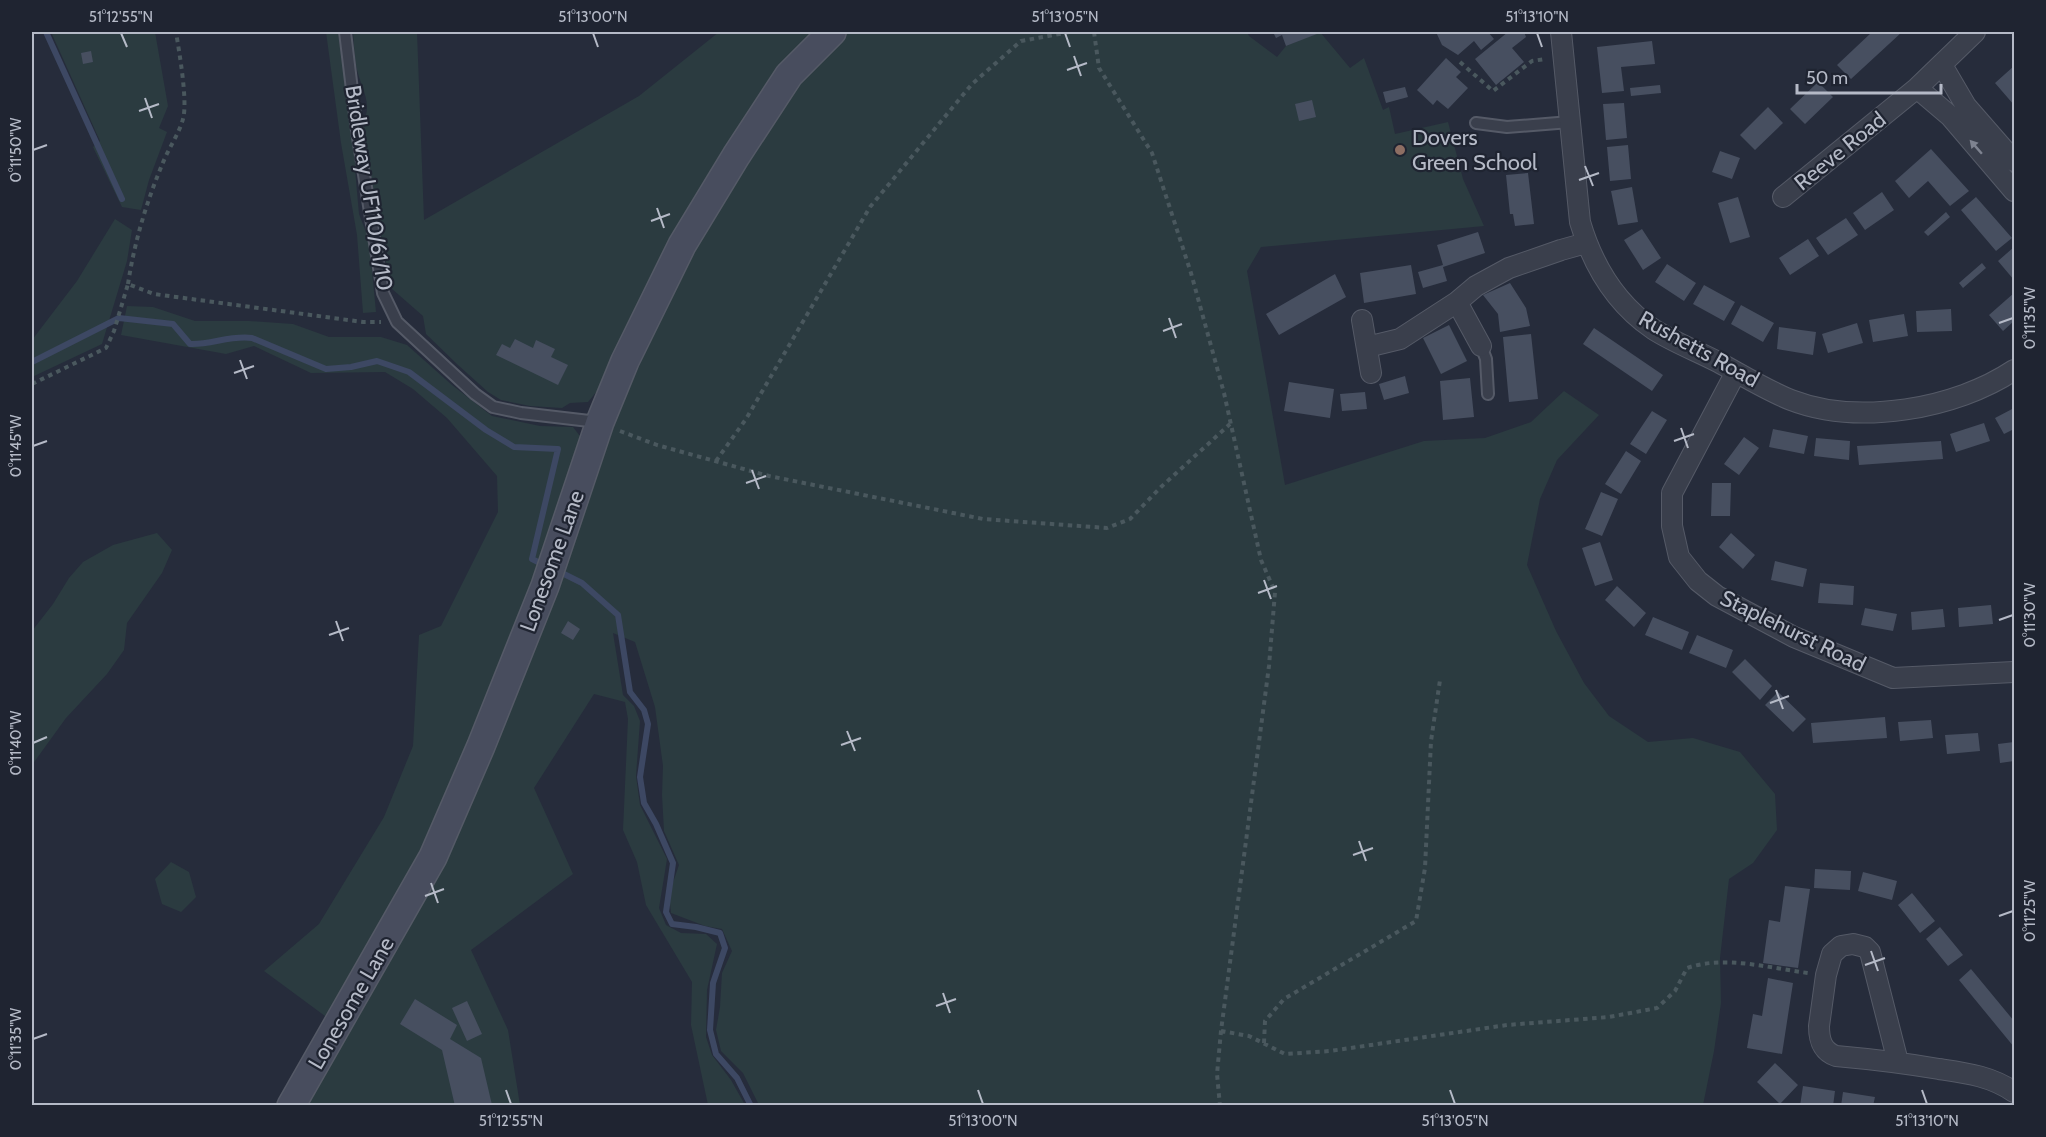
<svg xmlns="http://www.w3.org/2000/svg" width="2046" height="1137" font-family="Cabin,sans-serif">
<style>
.green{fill:#2b3b40}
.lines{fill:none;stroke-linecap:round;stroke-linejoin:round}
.stream{stroke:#3d4863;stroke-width:6}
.building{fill:#474f60}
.lane-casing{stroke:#555a67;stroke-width:14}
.street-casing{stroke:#555a67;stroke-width:22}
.secondary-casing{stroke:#555a67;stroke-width:30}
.path{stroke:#4a585e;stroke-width:4;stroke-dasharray:4.5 4.5;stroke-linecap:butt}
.lane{stroke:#3a3f4c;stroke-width:10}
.street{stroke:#3a3f4c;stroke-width:20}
.secondary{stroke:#484d5e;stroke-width:27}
.oneway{fill:#7e8390}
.ticks{fill:none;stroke:#b5bac7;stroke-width:2}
.education-dot{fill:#8d6e63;stroke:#1f2431;stroke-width:2}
.labels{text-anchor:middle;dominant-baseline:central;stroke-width:4.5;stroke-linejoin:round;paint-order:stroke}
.poi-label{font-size:22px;fill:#b5bac7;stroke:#1f2431;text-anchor:start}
.street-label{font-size:22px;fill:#b5bac7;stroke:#1f2431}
.neatline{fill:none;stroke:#b5bac7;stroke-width:2}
.ticks-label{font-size:15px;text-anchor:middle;fill:#b5bac7}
</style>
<rect width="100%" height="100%" fill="#262c3b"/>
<path class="green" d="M 51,32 L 155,32 L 168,106 L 159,128 L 167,132 L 149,180 L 141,210 L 122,207 L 93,147 L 100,141 Z
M 326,32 L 338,32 L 355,150 L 355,169 L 359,214 L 369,240 L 376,312 L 363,313 L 357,235 L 341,143 Z
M 353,32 L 417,32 L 424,220 L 639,96 L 719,32 L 819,32 L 603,384 L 588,402 L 570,403 L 562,408 L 530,406 L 501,400 L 488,392 L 458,365 L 426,334 L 423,316 L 391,288 L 373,198 L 362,124 C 375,104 359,85 356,65 C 354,54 354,43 353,32 Z
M 846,32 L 1247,32 L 1249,36 L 1277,57 L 1286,46 L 1320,32 L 1350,68 L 1364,58 L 1383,110 L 1389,107 L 1395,134 L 1448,122 L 1463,179 L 1484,226 L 1261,247 L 1247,271 L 1285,485 L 1424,441 L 1485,438 L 1531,422 L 1564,391 L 1599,415 L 1557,460 L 1540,499 L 1527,565 L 1556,631 L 1584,683 L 1609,716 L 1648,742 L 1693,738 L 1740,752 L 1775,794 L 1777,830 L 1753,863 L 1729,879 L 1720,958 L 1721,1003 L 1714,1051 L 1703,1105 L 759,1105 L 743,1073 L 721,1051 L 716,1030 L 720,1007 L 722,973 L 732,951 L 722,929 L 705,926 L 671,913 L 669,894 L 679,865 L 664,831 L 662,795 L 663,766 L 655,707 L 635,642 L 613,633 L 623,695 L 634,706 L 640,721 L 636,776 L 640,805 L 667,859 L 659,908 L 666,925 L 681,933 L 706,934 L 717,944 L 707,990 L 706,1037 L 712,1055 L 731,1080 L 745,1105 L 708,1105 L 691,1025 L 692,982 L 646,905 L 637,862 L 623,830 L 628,719 L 625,702 L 594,694 L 534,788 L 573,874 L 471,950 L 508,1030 L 520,1105 L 306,1105 L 350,1029 L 325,1016 L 264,971 L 319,924 L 384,817 L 413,746 L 419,635 L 441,626 L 498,512 L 497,476 L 447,418 L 413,389 L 385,372 L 311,373 L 254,346 L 226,354 L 121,335 L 127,306 L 153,307 L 195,321 L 249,321 L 293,324 L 329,337 L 381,337 L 407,345 L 452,385 L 492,416 L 540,426 L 573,427 L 583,440 L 611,430 L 666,305 L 732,179 L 792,89 Z
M 115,219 L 132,230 L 127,261 L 102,344 L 32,377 L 32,340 L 77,281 Z
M 157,533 L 172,550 L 162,573 L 127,623 L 124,650 L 107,674 L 66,718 L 32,765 L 32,631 L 53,604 L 69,578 L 83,562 L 113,545 Z
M 171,862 L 189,872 L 196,897 L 181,912 L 162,904 L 155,879 Z"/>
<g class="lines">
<path class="stream" d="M 46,32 L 122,199
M 32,362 L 119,318 L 173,324 L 190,344 C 211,345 230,335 252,338 L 326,369 L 351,367 L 377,361 L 409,372 L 486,430 L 514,447 L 558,449 L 532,559 L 544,565
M 556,570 L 582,583 L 618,615 L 630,692 L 644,710 L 648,724 L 640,777 L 644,803 L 656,824 L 673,863 L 666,912 L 672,924 L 696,927 L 720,933 L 725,948 L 713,983 L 710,1030 L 716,1054 L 737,1078 L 751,1106"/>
</g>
<path class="building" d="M 1273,32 L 1322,32 L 1286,46 L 1282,35 L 1276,38 Z
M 1436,32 L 1488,32 L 1494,39 L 1481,50 L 1474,41 L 1458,55 L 1442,45 Z
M 1508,32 L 1524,32 L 1526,37 L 1512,48 L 1524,62 L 1496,85 L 1475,59 Z
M 1872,32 L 1902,32 L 1851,79 L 1837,65 Z
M 1652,41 L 1655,64 L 1621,67 L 1624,91 L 1602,93 L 1597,47 Z
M 91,51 L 93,62 L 83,64 L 81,53 Z
M 1446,58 L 1461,72 L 1456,77 L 1468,88 L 1448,109 L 1437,100 L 1433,105 L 1417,90 Z
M 2014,66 L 2014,105 L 1995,83 Z
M 1818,82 L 1833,97 L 1805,124 L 1790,109 Z
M 1660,85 L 1661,93 L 1631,96 L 1630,88 Z
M 1405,87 L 1408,97 L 1386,103 L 1383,92 Z
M 1312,100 L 1316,117 L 1299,121 L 1295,104 Z
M 1624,103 L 1627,138 L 1606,140 L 1603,104 Z
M 1768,107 L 1783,123 L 1755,150 L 1740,135 Z
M 1628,145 L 1631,179 L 1610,181 L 1607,147 Z
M 1931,149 L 1969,191 L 1950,206 L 1928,181 L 1909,198 L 1895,181 Z
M 1720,151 L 1740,158 L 1732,179 L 1712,172 Z
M 1528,173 L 1534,224 L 1515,226 L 1513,214 L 1510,214 L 1506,175 Z
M 1632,187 L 1638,222 L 1618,225 L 1611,191 Z
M 1882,192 L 1894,210 L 1865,230 L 1853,213 Z
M 1738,197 L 1750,237 L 1730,243 L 1718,203 Z
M 1976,197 L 2012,238 L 1996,251 L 1961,210 Z
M 1946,212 L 1950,217 L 1928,236 L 1924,232 Z
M 1846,218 L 1858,235 L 1828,255 L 1816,238 Z
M 1642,229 L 1661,258 L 1643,270 L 1624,240 Z
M 1478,232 L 1485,253 L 1443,267 L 1447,281 L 1423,288 L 1418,272 L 1443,265 L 1437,245 Z
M 1808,239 L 1819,256 L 1790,275 L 1779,258 Z
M 2014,247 L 2014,280 L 1998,261 Z
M 1982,263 L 1986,268 L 1963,288 L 1959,283 Z
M 1667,264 L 1696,283 L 1684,301 L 1655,282 Z
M 1411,265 L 1416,294 L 1364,303 L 1360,273 Z
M 1335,274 L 1346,297 L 1279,335 L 1266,314 Z
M 1510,283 L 1526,308 L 1530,326 L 1500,332 L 1498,314 L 1483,295 Z
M 1704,285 L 1735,302 L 1724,321 L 1693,304 Z
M 2014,293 L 2014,321 L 2003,331 L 1989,315 Z
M 1741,305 L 1774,323 L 1763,342 L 1731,324 Z
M 1951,309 L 1952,331 L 1917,332 L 1916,311 Z
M 1904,314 L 1908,336 L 1873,342 L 1869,320 Z
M 1857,323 L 1863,343 L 1828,353 L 1822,334 Z
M 1449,325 L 1467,361 L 1441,374 L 1423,338 Z
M 1779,327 L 1816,332 L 1813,355 L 1777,349 Z
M 1594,328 L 1663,375 L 1652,391 L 1583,344 Z
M 1531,334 L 1538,399 L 1509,402 L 1503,337 Z
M 515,339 L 533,348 L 536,340 L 555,349 L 551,357 L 568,365 L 558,385 L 496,355 L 502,344 L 510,348 Z
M 1405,376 L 1409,393 L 1384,400 L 1379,384 Z
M 1470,378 L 1474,417 L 1443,420 L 1440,381 Z
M 1289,382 L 1334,389 L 1330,418 L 1284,411 Z
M 1365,392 L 1367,409 L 1342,411 L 1340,394 Z
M 2014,408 L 2014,429 L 2004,434 L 1995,418 Z
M 1652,411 L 1667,420 L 1646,454 L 1630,444 Z
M 1984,423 L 1990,441 L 1956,452 L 1950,434 Z
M 1773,429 L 1808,436 L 1804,454 L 1769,447 Z
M 1744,437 L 1759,448 L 1739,475 L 1724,464 Z
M 1816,438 L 1850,441 L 1849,460 L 1814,456 Z
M 1941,441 L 1943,459 L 1859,465 L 1857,446 Z
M 1626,451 L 1641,461 L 1621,494 L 1605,484 Z
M 1712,483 L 1731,483 L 1730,516 L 1711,516 Z
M 1601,492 L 1618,499 L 1602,536 L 1585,529 Z
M 1731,533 L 1755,555 L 1743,569 L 1719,547 Z
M 1600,542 L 1613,580 L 1595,586 L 1582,548 Z
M 1775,561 L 1807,569 L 1803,587 L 1771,580 Z
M 1820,583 L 1854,586 L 1853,605 L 1818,603 Z
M 1617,586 L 1646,613 L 1634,627 L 1605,600 Z
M 1991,605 L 1993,624 L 1959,627 L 1958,608 Z
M 1865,608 L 1897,614 L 1893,631 L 1861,625 Z
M 1943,609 L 1945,627 L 1912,630 L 1911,612 Z
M 1653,617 L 1689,632 L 1682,650 L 1645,635 Z
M 568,621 L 580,629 L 573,640 L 561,633 Z
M 1697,635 L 1733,650 L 1726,668 L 1689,653 Z
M 1745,659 L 1772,686 L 1760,700 L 1732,672 Z
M 1778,692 L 1806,719 L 1793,732 L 1765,705 Z
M 1885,717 L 1887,738 L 1813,743 L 1811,723 Z
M 1931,720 L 1933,738 L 1900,741 L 1898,722 Z
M 1978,733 L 1980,751 L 1947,754 L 1945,735 Z
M 2014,742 L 2014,761 L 2000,763 L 1998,744 Z
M 1815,869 L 1851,871 L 1850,890 L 1814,888 Z
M 1863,872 L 1897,881 L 1892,900 L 1858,891 Z
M 1785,886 L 1810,889 L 1798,968 L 1763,963 L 1769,920 L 1780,922 Z
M 1912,893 L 1935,921 L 1920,933 L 1898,905 Z
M 1940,927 L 1963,955 L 1948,966 L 1926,939 Z
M 1971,969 L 2014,1021 L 2014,1047 L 1959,980 Z
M 1768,978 L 1793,983 L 1782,1054 L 1747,1048 L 1753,1014 L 1762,1016 Z
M 415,999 L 457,1025 L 450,1039 L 481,1058 L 492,1105 L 455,1106 L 442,1050 L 400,1024 Z
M 467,1001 L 482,1034 L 467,1041 L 452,1008 Z
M 1775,1063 L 1798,1085 L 1780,1104 L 1757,1082 Z
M 1803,1086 L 1835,1091 L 1833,1106 L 1800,1106 Z
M 1843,1092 L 1875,1097 L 1873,1106 L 1841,1106 Z"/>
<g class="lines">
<defs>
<path id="lane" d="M 345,32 L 357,131 L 383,293 L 397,322 L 475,394 L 493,407 L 521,413 L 598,422
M 1476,123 L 1507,127 L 1570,122
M 1481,346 L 1486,359 L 1488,394"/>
<path id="street" d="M 1561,32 L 1580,222 C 1593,266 1615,303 1653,329 C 1673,342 1697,351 1718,362 C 1742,375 1766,390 1791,400 C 1858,426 1956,409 2014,370
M 1942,65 L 1966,106 L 2014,161
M 1917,88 L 1950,116 L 2014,191
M 1783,197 L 1917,88 L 1975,32
M 1457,302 L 1481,346
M 1362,320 L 1371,373
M 1367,347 L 1400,339 L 1457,302 L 1476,286 L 1509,268 L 1561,250 L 1586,243
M 1736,372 L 1672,493 L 1672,526 L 1679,557 L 1698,581 L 1717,596 L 1794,637 L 1893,678 L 2014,672
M 1898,1062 L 1870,952 L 1865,947 L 1853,944 L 1841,946 L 1832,954 L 1826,975 L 1819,1026 C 1819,1040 1822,1051 1836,1056 C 1870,1059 1904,1063 1939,1069 C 1966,1073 1991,1076 2014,1092"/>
<path id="secondary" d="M 291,1106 L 433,857 L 481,746 L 545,586 L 600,422 L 625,361 L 682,245 L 736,156 L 789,75 L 832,32"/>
</defs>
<use href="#lane" class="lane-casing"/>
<use href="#street" class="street-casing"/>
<use href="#secondary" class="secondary-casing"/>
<path class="path" d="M 1094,32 L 1099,68 L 1152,153 L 1191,273 L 1224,393 L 1261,560 L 1275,592 L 1269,666 L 1221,1031 L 1217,1074 L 1220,1106
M 1460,62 L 1493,91 L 1532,61 L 1545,59
M 128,284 C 134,244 146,203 162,165 C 168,149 179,134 183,119 C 188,101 179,51 176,32
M 32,384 L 106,348 L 114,331 L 128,284 L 154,294 L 363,322 L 381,322
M 620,431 L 657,445 L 769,476 L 983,519 L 1107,528 L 1130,519 L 1161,487 L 1230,424
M 716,461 L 746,419 L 870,207 L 972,84 L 1021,41 L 1070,32
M 1221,1031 L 1249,1036 L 1285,1054 L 1330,1051 L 1507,1025 L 1609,1017 L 1657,1008 L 1675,991 L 1687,968 C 1724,955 1769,968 1808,973
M 1264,1043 L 1265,1021 L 1284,999 L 1416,921 L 1425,868 L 1431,741 L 1440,680"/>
<use href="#lane" class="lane"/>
<use href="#street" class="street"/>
<use href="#secondary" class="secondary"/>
</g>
<defs><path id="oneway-solid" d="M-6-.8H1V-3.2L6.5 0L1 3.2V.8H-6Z" transform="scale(1.5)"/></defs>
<use class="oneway" href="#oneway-solid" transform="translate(1976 147) rotate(-131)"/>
<path class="ticks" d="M 121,33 L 127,47M 593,33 L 598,47M 1065,33 L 1070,47M 1537,33 L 1542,47M 1074,56 L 1081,76M 1067,70 L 1087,63M 145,98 L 152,118M 139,111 L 159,104M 33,150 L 47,145M 1585,166 L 1593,186M 1579,180 L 1599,173M 657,208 L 664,228M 651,221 L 670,214M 1169,318 L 1176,338M 1999,323 L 2013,318M 1163,331 L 1182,324M 240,360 L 247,379M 234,373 L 254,366M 1681,428 L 1688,448M 1674,441 L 1694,434M 33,446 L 47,441M 752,470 L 759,489M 746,483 L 766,476M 1264,580 L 1271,599M 1258,593 L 1277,586M 1999,620 L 2013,615M 336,621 L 343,641M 329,635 L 349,628M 1776,690 L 1783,709M 1770,703 L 1789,696M 847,731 L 855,751M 33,743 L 47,737M 841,745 L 861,738M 1359,841 L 1366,861M 1353,855 L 1373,848M 431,883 L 438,903M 425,896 L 444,889M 1999,916 L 2013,911M 1871,951 L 1878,971M 1865,965 L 1885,958M 943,993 L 950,1013M 936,1006 L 956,999M 33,1039 L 47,1034M 506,1090 L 511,1104M 978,1090 L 983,1104M 1450,1090 L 1455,1104M 1922,1090 L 1927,1104"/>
<circle class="education-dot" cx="1400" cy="150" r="6"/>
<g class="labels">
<g class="poi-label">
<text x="1412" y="137">Dovers<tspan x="1412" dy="25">Green School</tspan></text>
</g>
<g class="street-label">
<text transform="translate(1840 151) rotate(-39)">Reeve Road</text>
<text transform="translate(369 188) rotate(81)">Bridleway UF110/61/10</text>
<text transform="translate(1699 349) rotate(29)">Rushetts Road</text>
<text transform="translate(552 561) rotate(-70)">Lonesome Lane</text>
<text transform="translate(1793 631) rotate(26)">Staplehurst Road</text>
<text transform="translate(351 1003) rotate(-60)">Lonesome Lane</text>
</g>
</g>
<rect width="2046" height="1137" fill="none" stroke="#1f2431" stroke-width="66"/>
<path d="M1797 84v9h144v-9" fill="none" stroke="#b5bac7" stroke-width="3"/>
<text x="1806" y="84" font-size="18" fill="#b5bac7" stroke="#1f2431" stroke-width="4.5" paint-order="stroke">50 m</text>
<rect x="33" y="33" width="1980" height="1071" class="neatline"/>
<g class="ticks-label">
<text x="121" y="22">51°12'55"N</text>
<text x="593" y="22">51°13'00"N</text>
<text x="1065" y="22">51°13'05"N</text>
<text x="1537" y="22">51°13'10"N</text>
<text transform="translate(16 150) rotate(-90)" y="5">0°11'50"W</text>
<text transform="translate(2030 318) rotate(-90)" y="5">0°11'35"W</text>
<text transform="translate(16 446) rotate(-90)" y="5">0°11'45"W</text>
<text transform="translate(2030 615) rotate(-90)" y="5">0°11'30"W</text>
<text transform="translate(16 743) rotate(-90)" y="5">0°11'40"W</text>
<text transform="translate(2030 911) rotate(-90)" y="5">0°11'25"W</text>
<text transform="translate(16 1039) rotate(-90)" y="5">0°11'35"W</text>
<text x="511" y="1126">51°12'55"N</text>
<text x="983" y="1126">51°13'00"N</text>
<text x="1455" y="1126">51°13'05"N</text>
<text x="1927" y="1126">51°13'10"N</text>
</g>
</svg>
